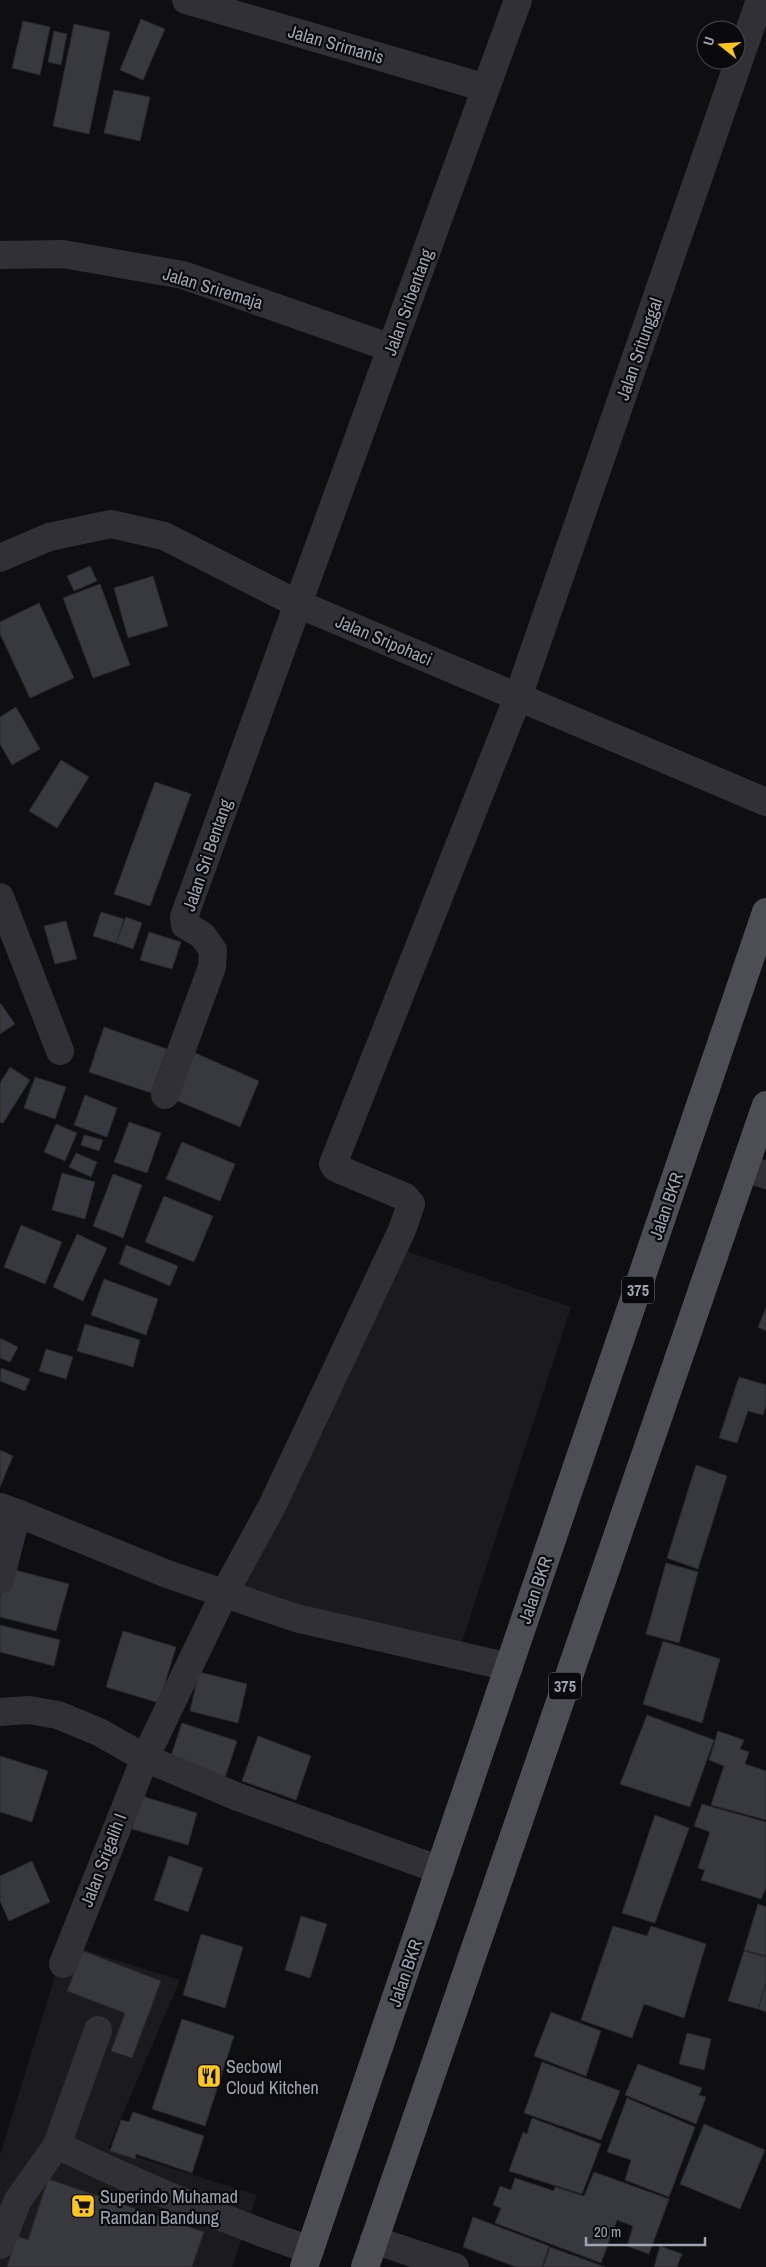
<svg xmlns="http://www.w3.org/2000/svg" width="766" height="2267" font-family="'Archivo Narrow',sans-serif">
<style>
.built{fill:#1b1b1e}
.building{fill:#38393f;stroke:#29292d}
.lines{fill:none;stroke-linecap:round;stroke-linejoin:round}
.minor{stroke:#303036;stroke-width:28}
.major{stroke:#4c4d55;stroke-width:28}
.labels{text-anchor:middle;dominant-baseline:central;stroke-width:4.5;stroke-linejoin:round;paint-order:stroke}
.shield{fill:#0a0a0c;stroke:#727581;stroke-width:1}
.shield-label{font-size:16px;font-weight:bold;fill:#9fa3b3}
.street-label{font-size:18px;fill:#9fa3b3;stroke:#0a0a0c}
.poi-label{font-size:18px;fill:#9fa3b3;stroke:#0a0a0c;text-anchor:start}
</style>
<rect width="100%" height="100%" fill="#0f0f11"/>
<path class="built" d="M 388,1245 L 571,1307 L 458,1654 L 223,1585 Z
M 65,1944 L 180,1980 L 108,2148 L 257,2195 L 232,2267 L 0,2267 L 0,2155 Z"/>
<path class="building" d="M 141,19 L 165,29 L 143,80 L 120,70 Z
M 23,21 L 50,27 L 40,75 L 12,68 Z
M 74,24 L 110,32 L 89,134 L 53,126 Z
M 54,31 L 67,34 L 61,65 L 48,62 Z
M 114,90 L 150,97 L 140,141 L 104,133 Z
M 90,566 L 97,581 L 74,591 L 67,576 Z
M 153,576 L 168,626 L 128,638 L 114,588 Z
M 100,584 L 130,665 L 93,678 L 63,598 Z
M 39,603 L 74,678 L 30,698 L 0,634 L 0,622 Z
M 16,707 L 40,749 L 12,765 L 0,744 L 0,717 Z
M 61,760 L 89,777 L 57,828 L 29,811 Z
M 155,782 L 191,794 L 150,906 L 114,894 Z
M 101,912 L 124,919 L 116,943 L 93,936 Z
M 126,917 L 142,923 L 133,949 L 116,943 Z
M 66,921 L 77,959 L 55,964 L 44,926 Z
M 149,932 L 181,942 L 172,969 L 140,960 Z
M 1,1004 L 15,1024 L 0,1034 L 0,1005 Z
M 104,1027 L 167,1049 L 151,1093 L 89,1072 Z
M 193,1052 L 259,1081 L 240,1127 L 173,1099 Z
M 10,1067 L 30,1080 L 3,1123 L 0,1122 L 0,1083 Z
M 35,1077 L 66,1087 L 55,1119 L 24,1108 Z
M 85,1095 L 117,1108 L 107,1137 L 74,1125 Z
M 129,1122 L 161,1133 L 147,1173 L 114,1162 Z
M 56,1124 L 77,1133 L 65,1161 L 44,1152 Z
M 84,1135 L 103,1140 L 99,1151 L 81,1145 Z
M 182,1142 L 235,1164 L 220,1201 L 166,1179 Z
M 76,1153 L 97,1162 L 91,1177 L 69,1167 Z
M 62,1173 L 95,1182 L 85,1219 L 52,1210 Z
M 113,1174 L 142,1185 L 123,1238 L 93,1226 Z
M 164,1196 L 213,1216 L 194,1262 L 145,1242 Z
M 21,1225 L 62,1242 L 45,1284 L 4,1267 Z
M 77,1234 L 107,1248 L 83,1301 L 53,1287 Z
M 126,1245 L 178,1266 L 170,1286 L 119,1264 Z
M 104,1279 L 158,1299 L 146,1335 L 91,1315 Z
M 766,1308 L 766,1331 L 758,1327 Z
M 85,1324 L 140,1340 L 133,1367 L 77,1351 Z
M 0,1338 L 18,1347 L 10,1362 L 0,1358 Z
M 46,1349 L 73,1357 L 66,1379 L 39,1371 Z
M 1,1368 L 30,1379 L 25,1391 L 0,1381 Z
M 739,1377 L 766,1385 L 766,1405 L 763,1415 L 748,1411 L 737,1443 L 719,1438 Z
M 0,1450 L 13,1456 L 0,1487 Z
M 696,1465 L 727,1476 L 698,1569 L 667,1558 Z
M 666,1563 L 698,1572 L 679,1643 L 646,1634 Z
M 7,1568 L 69,1584 L 56,1631 L 0,1617 L 0,1597 Z
M 0,1625 L 60,1640 L 54,1666 L 0,1652 Z
M 123,1631 L 176,1647 L 159,1703 L 106,1687 Z
M 663,1641 L 720,1659 L 702,1723 L 643,1704 Z
M 199,1672 L 247,1684 L 238,1723 L 190,1711 Z
M 647,1715 L 714,1740 L 690,1807 L 620,1784 Z
M 182,1723 L 237,1741 L 224,1781 L 169,1762 Z
M 718,1731 L 744,1740 L 740,1749 L 749,1752 L 745,1764 L 766,1771 L 766,1820 L 711,1805 L 724,1766 L 709,1760 Z
M 258,1736 L 311,1756 L 296,1800 L 242,1781 Z
M 0,1756 L 48,1771 L 32,1822 L 0,1812 Z
M 142,1796 L 197,1813 L 188,1845 L 132,1829 Z
M 702,1804 L 766,1822 L 766,1888 L 761,1899 L 701,1880 L 705,1870 L 698,1868 L 710,1832 L 694,1826 Z
M 655,1815 L 689,1828 L 655,1923 L 622,1913 Z
M 169,1856 L 203,1868 L 188,1912 L 154,1900 Z
M 32,1861 L 50,1902 L 9,1921 L 0,1901 L 0,1876 Z
M 758,1904 L 766,1907 L 766,1956 L 744,1950 Z
M 301,1916 L 327,1924 L 310,1978 L 285,1970 Z
M 613,1926 L 647,1936 L 651,1926 L 706,1944 L 684,2018 L 644,2004 L 632,2038 L 581,2020 Z
M 201,1934 L 243,1947 L 225,2008 L 183,1995 Z
M 83,1951 L 161,1981 L 132,2058 L 111,2051 L 125,2013 L 67,1991 Z
M 744,1951 L 766,1957 L 766,1982 L 758,2009 L 728,2001 Z
M 766,1984 L 766,2012 L 758,2009 Z
M 551,2012 L 601,2031 L 586,2076 L 534,2056 Z
M 182,2019 L 234,2036 L 205,2126 L 152,2109 Z
M 687,2033 L 711,2039 L 704,2070 L 679,2064 Z
M 542,2062 L 620,2091 L 601,2140 L 524,2113 Z
M 638,2064 L 702,2088 L 699,2095 L 706,2097 L 696,2124 L 625,2095 Z
M 627,2098 L 695,2127 L 669,2197 L 625,2180 L 631,2160 L 607,2152 Z
M 133,2112 L 204,2136 L 192,2173 L 136,2154 L 135,2159 L 110,2151 L 121,2120 L 129,2122 Z
M 532,2118 L 601,2144 L 582,2194 L 509,2171 L 523,2132 L 527,2134 Z
M 704,2124 L 765,2150 L 740,2209 L 680,2184 Z
M 594,2172 L 669,2199 L 649,2254 L 627,2246 L 633,2226 L 617,2220 L 601,2263 L 495,2223 L 501,2208 L 493,2205 L 500,2186 L 511,2190 L 515,2178 L 554,2191 L 555,2187 L 584,2196 Z
M 48,2179 L 204,2232 L 192,2267 L 7,2267 L 17,2236 L 28,2240 Z
M 473,2217 L 549,2246 L 542,2267 L 516,2267 L 463,2247 Z
M 660,2246 L 682,2254 L 677,2267 L 654,2267 Z
M 550,2247 L 605,2267 L 543,2267 Z"/>
<g class="lines">
<path class="minor" d="M 186,0 L 486,88
M 0,255 L 63,254 L 183,275 L 391,348
M 0,558 L 49,537 L 111,524 L 164,536 L 296,603 L 766,802
M 0,897 L 60,1051
M 165,1095 L 212,967 L 213,950 L 202,935 L 185,925 L 184,917 C 293,611 408,306 518,0
M 744,1168 L 766,1175
M 17,1513 L 167,1574 L 296,1618 L 509,1667
M 0,1580 L 17,1513 L 1,1507
M 0,1712 L 29,1710 L 58,1715 L 99,1732 L 145,1758 L 238,1797 L 440,1870
M 63,1964 L 145,1758 L 224,1594 L 272,1506 L 402,1230 L 411,1204 L 405,1197 L 336,1168 L 333,1164 L 518,697 L 760,0
M 57,2145 L 98,2030
M 374,2240 L 455,2267
M 0,2245 L 18,2200 L 57,2145 C 139,2185 224,2220 310,2250"/>
<path class="major" d="M 304,2267 L 766,912
M 365,2267 L 766,1105"/>
</g>
<defs>
<symbol id="restaurant-square" viewBox="-11 -11 22 22"><rect x="-9" y="-9" width="18" height="18" rx="4" fill="#ffc719" stroke="#0a0a0c"/><path d="M-5-6h1v4h1v-4h1v4h1v-4h1v5L-1.5 .5V6h-2V.5L-5-1ZM5-6V6H3V1.5H1.5Q1.5-4 5-6Z" fill="#111"/></symbol>
<symbol id="supermarket-square" viewBox="-11 -11 22 22"><rect x="-9" y="-9" width="18" height="18" rx="4" fill="#ffc719" stroke="#0a0a0c"/><path d="M-6-5.5h2.5l.6 2H6L4.5 2H-2.5L-4.4-4H-6ZM-1.5 3.2a1.3 1.3 0 1 0 .1 0ZM3 3.2a1.3 1.3 0 1 0 .1 0Z" fill="#111"/></symbol>
</defs>
<g fill-rule="evenodd">
<use href="#restaurant-square" x="195" y="2062" width="28" height="28"/>
<use href="#supermarket-square" x="69" y="2192" width="28" height="28"/>
</g>
<g class="labels">
<g class="shield">
<rect x="622" y="1276.5" width="32" height="27" rx="4"/>
<rect x="549" y="1672.5" width="32" height="27" rx="4"/>
</g>
<g class="shield-label">
<text x="638" y="1290">375</text>
<text x="565" y="1686">375</text>
</g>
<g class="street-label">
<text transform="translate(336 44) rotate(16)">Jalan Srimanis</text>
<text transform="translate(213 288) rotate(17)">Jalan Sriremaja</text>
<text transform="translate(408 302) rotate(-70)">Jalan Sribentang</text>
<text transform="translate(639 349) rotate(-71)">Jalan Sritunggal</text>
<text transform="translate(384 640) rotate(23)">Jalan Sripohaci</text>
<text transform="translate(207 855) rotate(-71)">Jalan Sri Bentang</text>
<text transform="translate(666 1206) rotate(-71)">Jalan BKR</text>
<text transform="translate(535 1590) rotate(-71)">Jalan BKR</text>
<text transform="translate(103 1860) rotate(-69)">Jalan Srigalih I</text>
<text transform="translate(405 1973) rotate(-71)">Jalan BKR</text>
</g>
<g class="poi-label">
<text x="226" y="2066">Secbowl<tspan x="226" dy="21">Cloud Kitchen</tspan></text>
<text x="100" y="2196">Superindo Muhamad<tspan x="100" dy="21">Ramdan Bandung</tspan></text>
</g>
</g>
<g transform="translate(721 45) rotate(287)"><circle r="24" fill="#0a0a0c" stroke="#46474f"/>
<path d="M0-4L9 19L0 12L-9 19Z" fill="#ffc719"/>
<text y="-8" font-size="14" font-weight="bold" text-anchor="middle" fill="#9fa3b3">U</text>
</g>
<path d="M586 2237v8h119v-8" fill="none" stroke="#9fa3b3" stroke-width="2.5"/>
<text x="594" y="2237" font-size="15" fill="#9fa3b3" stroke="#0a0a0c" stroke-width="4" paint-order="stroke">20 m</text>
</svg>
